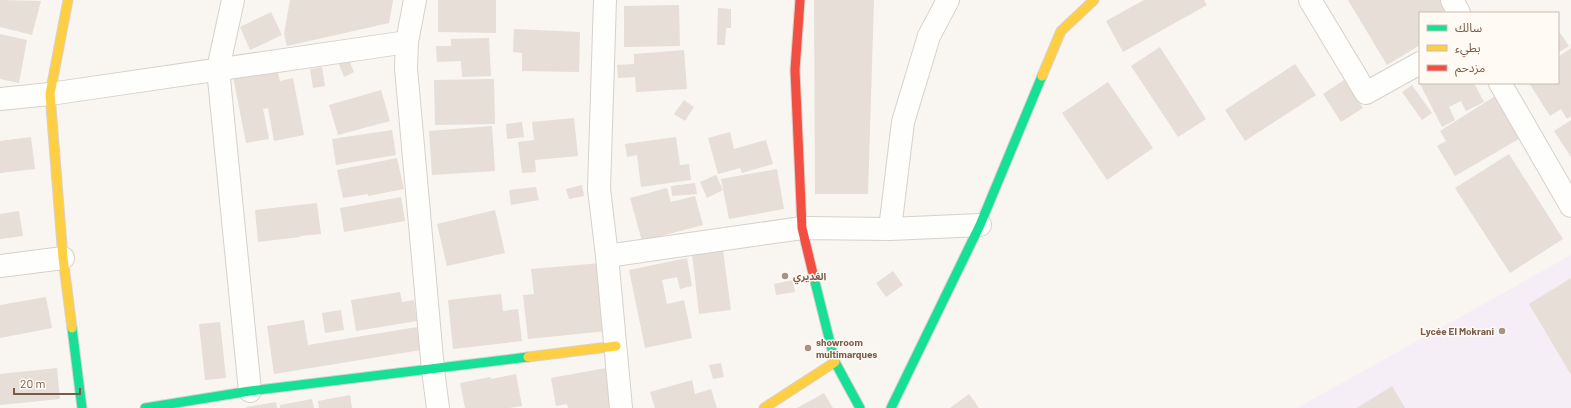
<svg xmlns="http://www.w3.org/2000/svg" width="1571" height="408" font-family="Barlow,'Noto Sans Arabic',sans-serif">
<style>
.education{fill:#f6eef6}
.building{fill:#e6ded7}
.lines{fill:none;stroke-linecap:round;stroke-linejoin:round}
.street-casing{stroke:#d7d1cb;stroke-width:24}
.fast-casing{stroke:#d9d2cb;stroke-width:11}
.slow-casing{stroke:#d9d2cb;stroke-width:11}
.jam-casing{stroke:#d9d2cb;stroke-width:11}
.street{stroke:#fefefd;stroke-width:22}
.fast{stroke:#16e098;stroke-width:9}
.slow{stroke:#ffcf43;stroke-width:9}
.jam{stroke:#f24e42;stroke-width:9}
.poi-dot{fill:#a69286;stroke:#fffaf3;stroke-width:1.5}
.labels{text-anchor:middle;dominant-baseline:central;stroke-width:3;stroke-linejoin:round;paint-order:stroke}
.poi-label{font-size:10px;font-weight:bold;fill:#7a5c4d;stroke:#fffaf3;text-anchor:start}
</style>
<rect width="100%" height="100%" fill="#f9f5f0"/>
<path class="education" d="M 1571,255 L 1571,408 L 1297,408 Z"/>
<path class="building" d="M 0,0 L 41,1 L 32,35 L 0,27 Z
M 290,0 L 393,0 L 393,1 L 389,23 L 287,46 L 284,34 Z
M 438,0 L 496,0 L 496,33 L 438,32 Z
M 814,0 L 874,0 L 868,194 L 815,194 Z
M 1144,0 L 1204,0 L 1207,5 L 1123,52 L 1106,21 Z
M 1348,0 L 1440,0 L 1446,9 L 1440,13 L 1420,13 L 1420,45 L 1387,65 Z
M 679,5 L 680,46 L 624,47 L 624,6 Z
M 718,8 L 731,9 L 731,28 L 726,28 L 725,45 L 717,45 Z
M 271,12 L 282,35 L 250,50 L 240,27 Z
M 514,29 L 580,32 L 579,72 L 522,71 L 522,53 L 513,52 Z
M 1558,30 L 1569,46 L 1558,53 Z
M 0,34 L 27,40 L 19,83 L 0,79 Z
M 489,38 L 491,76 L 462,77 L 461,61 L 437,62 L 436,46 L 451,46 L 451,39 Z
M 1160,47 L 1206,119 L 1178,137 L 1131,66 Z
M 1571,48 L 1571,116 L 1567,119 L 1561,109 L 1550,116 L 1529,83 L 1558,83 L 1558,57 Z
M 684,50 L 687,89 L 636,92 L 635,77 L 618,78 L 617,65 L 634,64 L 634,54 Z
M 349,60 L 354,72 L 344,77 L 339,64 Z
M 1295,64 L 1316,95 L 1245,141 L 1225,110 Z
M 322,67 L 325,86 L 313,88 L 310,69 Z
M 277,69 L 280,81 L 293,78 L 304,135 L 274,141 L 268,108 L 263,109 L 269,139 L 246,143 L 233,77 Z
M 494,79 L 495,124 L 435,125 L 434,80 Z
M 1420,79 L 1420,83 L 1474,83 L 1484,102 L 1466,111 L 1461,101 L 1449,107 L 1455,120 L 1442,127 L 1418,80 Z
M 1344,80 L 1363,108 L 1341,122 L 1323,94 Z
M 1108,82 L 1153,148 L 1107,180 L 1062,113 Z
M 1412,85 L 1432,113 L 1422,120 L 1402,92 Z
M 381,90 L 390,121 L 338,135 L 329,105 Z
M 1500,93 L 1524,136 L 1455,176 L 1437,146 L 1446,141 L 1440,131 Z
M 684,100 L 694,107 L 685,121 L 674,114 Z
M 574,118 L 578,156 L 535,160 L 536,172 L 522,173 L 518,142 L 534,140 L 532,122 Z
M 1571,120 L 1571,157 L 1554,131 Z
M 522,122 L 524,137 L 507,139 L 506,124 Z
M 492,126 L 495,171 L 432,175 L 429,131 Z
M 392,130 L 396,155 L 336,165 L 332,139 Z
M 730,132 L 734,149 L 766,140 L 773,164 L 742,173 L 740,168 L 718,174 L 708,138 Z
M 31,137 L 35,169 L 0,173 L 0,141 Z
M 676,137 L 680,165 L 689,164 L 691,180 L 641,187 L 637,155 L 627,157 L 625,144 Z
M 1509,154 L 1563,239 L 1510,273 L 1455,188 Z
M 397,158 L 404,189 L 368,196 L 368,194 L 343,198 L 337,170 Z
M 777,169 L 784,209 L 729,219 L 721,179 Z
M 716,175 L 723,190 L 707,198 L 700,182 Z
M 695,183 L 697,194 L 672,196 L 671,186 Z
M 582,185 L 584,196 L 569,199 L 566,189 Z
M 536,187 L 539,200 L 511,205 L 509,190 Z
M 667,188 L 671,202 L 695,196 L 703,225 L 642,241 L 630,198 Z
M 401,197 L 405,221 L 344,232 L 340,208 Z
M 317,203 L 321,234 L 300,236 L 300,237 L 258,242 L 255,210 Z
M 495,210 L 505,253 L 447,266 L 437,224 Z
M 19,211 L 23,236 L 0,239 L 0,214 Z
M 723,250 L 731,310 L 699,314 L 692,254 Z
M 687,258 L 692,286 L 680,289 L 677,277 L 662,280 L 667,304 L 684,300 L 692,338 L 645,348 L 629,270 Z
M 601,263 L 607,331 L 528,339 L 523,295 L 534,294 L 531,269 Z
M 893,271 L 903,285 L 886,297 L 876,283 Z
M 1571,278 L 1571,375 L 1529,304 Z
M 793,280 L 795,292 L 776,295 L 774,284 Z
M 400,292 L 402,302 L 414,300 L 417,321 L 356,331 L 351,300 Z
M 501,294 L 503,311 L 518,309 L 522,341 L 453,349 L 448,300 Z
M 46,297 L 52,328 L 0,338 L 0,305 Z
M 341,310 L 344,330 L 325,333 L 322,313 Z
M 304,320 L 308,345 L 417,327 L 421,350 L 274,374 L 267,326 Z
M 220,322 L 226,378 L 205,380 L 199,324 Z
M 721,363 L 724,377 L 713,379 L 709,365 Z
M 57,368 L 60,399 L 0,405 L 0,374 Z
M 606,368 L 613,408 L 568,408 L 567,404 L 556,406 L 551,378 Z
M 516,374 L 522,406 L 509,408 L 465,408 L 460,383 L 490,377 L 491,379 Z
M 692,380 L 695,394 L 711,389 L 717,408 L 655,408 L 650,392 Z
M 1392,386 L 1405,408 L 1357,408 Z
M 824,393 L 833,408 L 797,408 Z
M 969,394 L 979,408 L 950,408 Z
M 350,395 L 352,408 L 319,408 L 318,401 Z
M 312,399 L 314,408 L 280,408 L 280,405 Z
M 276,402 L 277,408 L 246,408 L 246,407 Z"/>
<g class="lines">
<defs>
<path id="street" d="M 233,0 L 218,69 L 250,391
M 415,0 L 407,42 L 406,68 L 433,370 L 438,408
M 605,0 L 599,189 L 607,256 L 621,408
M 1310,0 L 1366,93 L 1420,63
M 1452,0 L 1459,13
M 1500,83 L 1571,206
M 0,99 L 50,94 L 407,42
M 890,229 L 903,122 L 929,36 L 948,0
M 607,256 L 802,228 L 890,229 L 980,225
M 0,266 L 63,258"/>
<path id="fast" d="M 814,278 L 835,362 L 860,408
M 72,328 L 82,408
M 145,408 L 250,391 L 528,357
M 891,408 L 980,225 L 1042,76"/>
<path id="slow" d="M 68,0 L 50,94 L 63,258 L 72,328
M 1042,76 L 1061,31 L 1094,0
M 528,357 L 616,346
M 764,408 L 835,362"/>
<path id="jam" d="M 800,0 L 795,70 L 802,228 L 814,278"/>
</defs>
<use href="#street" class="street-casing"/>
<use href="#fast" class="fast-casing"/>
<use href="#slow" class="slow-casing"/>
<use href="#jam" class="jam-casing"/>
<use href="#street" class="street"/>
<use href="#fast" class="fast"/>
<use href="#slow" class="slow"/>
<use href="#jam" class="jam"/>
</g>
<g class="poi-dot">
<circle cx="785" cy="276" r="4"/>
<circle cx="1502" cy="331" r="4"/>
<circle cx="808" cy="348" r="4"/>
</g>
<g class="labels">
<g class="poi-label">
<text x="793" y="276">الغديري</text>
<text x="1494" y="331" text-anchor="end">Lycée El Mokrani</text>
<text x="816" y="342">showroom<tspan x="816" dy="12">multimarques</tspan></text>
</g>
</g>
<rect x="1419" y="12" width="140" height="72" fill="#fffaf3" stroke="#cabbb1"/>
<rect x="1427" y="25" width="20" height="6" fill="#16e098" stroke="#cabbb1"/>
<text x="1455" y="32" font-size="12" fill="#7a5c4d">سالك</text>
<rect x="1427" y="45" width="20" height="6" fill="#ffcf43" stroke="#cabbb1"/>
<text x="1455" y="52" font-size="12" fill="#7a5c4d">بطيء</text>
<rect x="1427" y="65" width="20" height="6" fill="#f24e42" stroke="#cabbb1"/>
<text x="1455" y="72" font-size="12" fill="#7a5c4d">مزدحم</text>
<path d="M14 388v6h66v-6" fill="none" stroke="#7a5c4d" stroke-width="2"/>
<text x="20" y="388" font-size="12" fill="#7a5c4d" stroke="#fffaf3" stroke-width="3" paint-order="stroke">20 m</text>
</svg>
